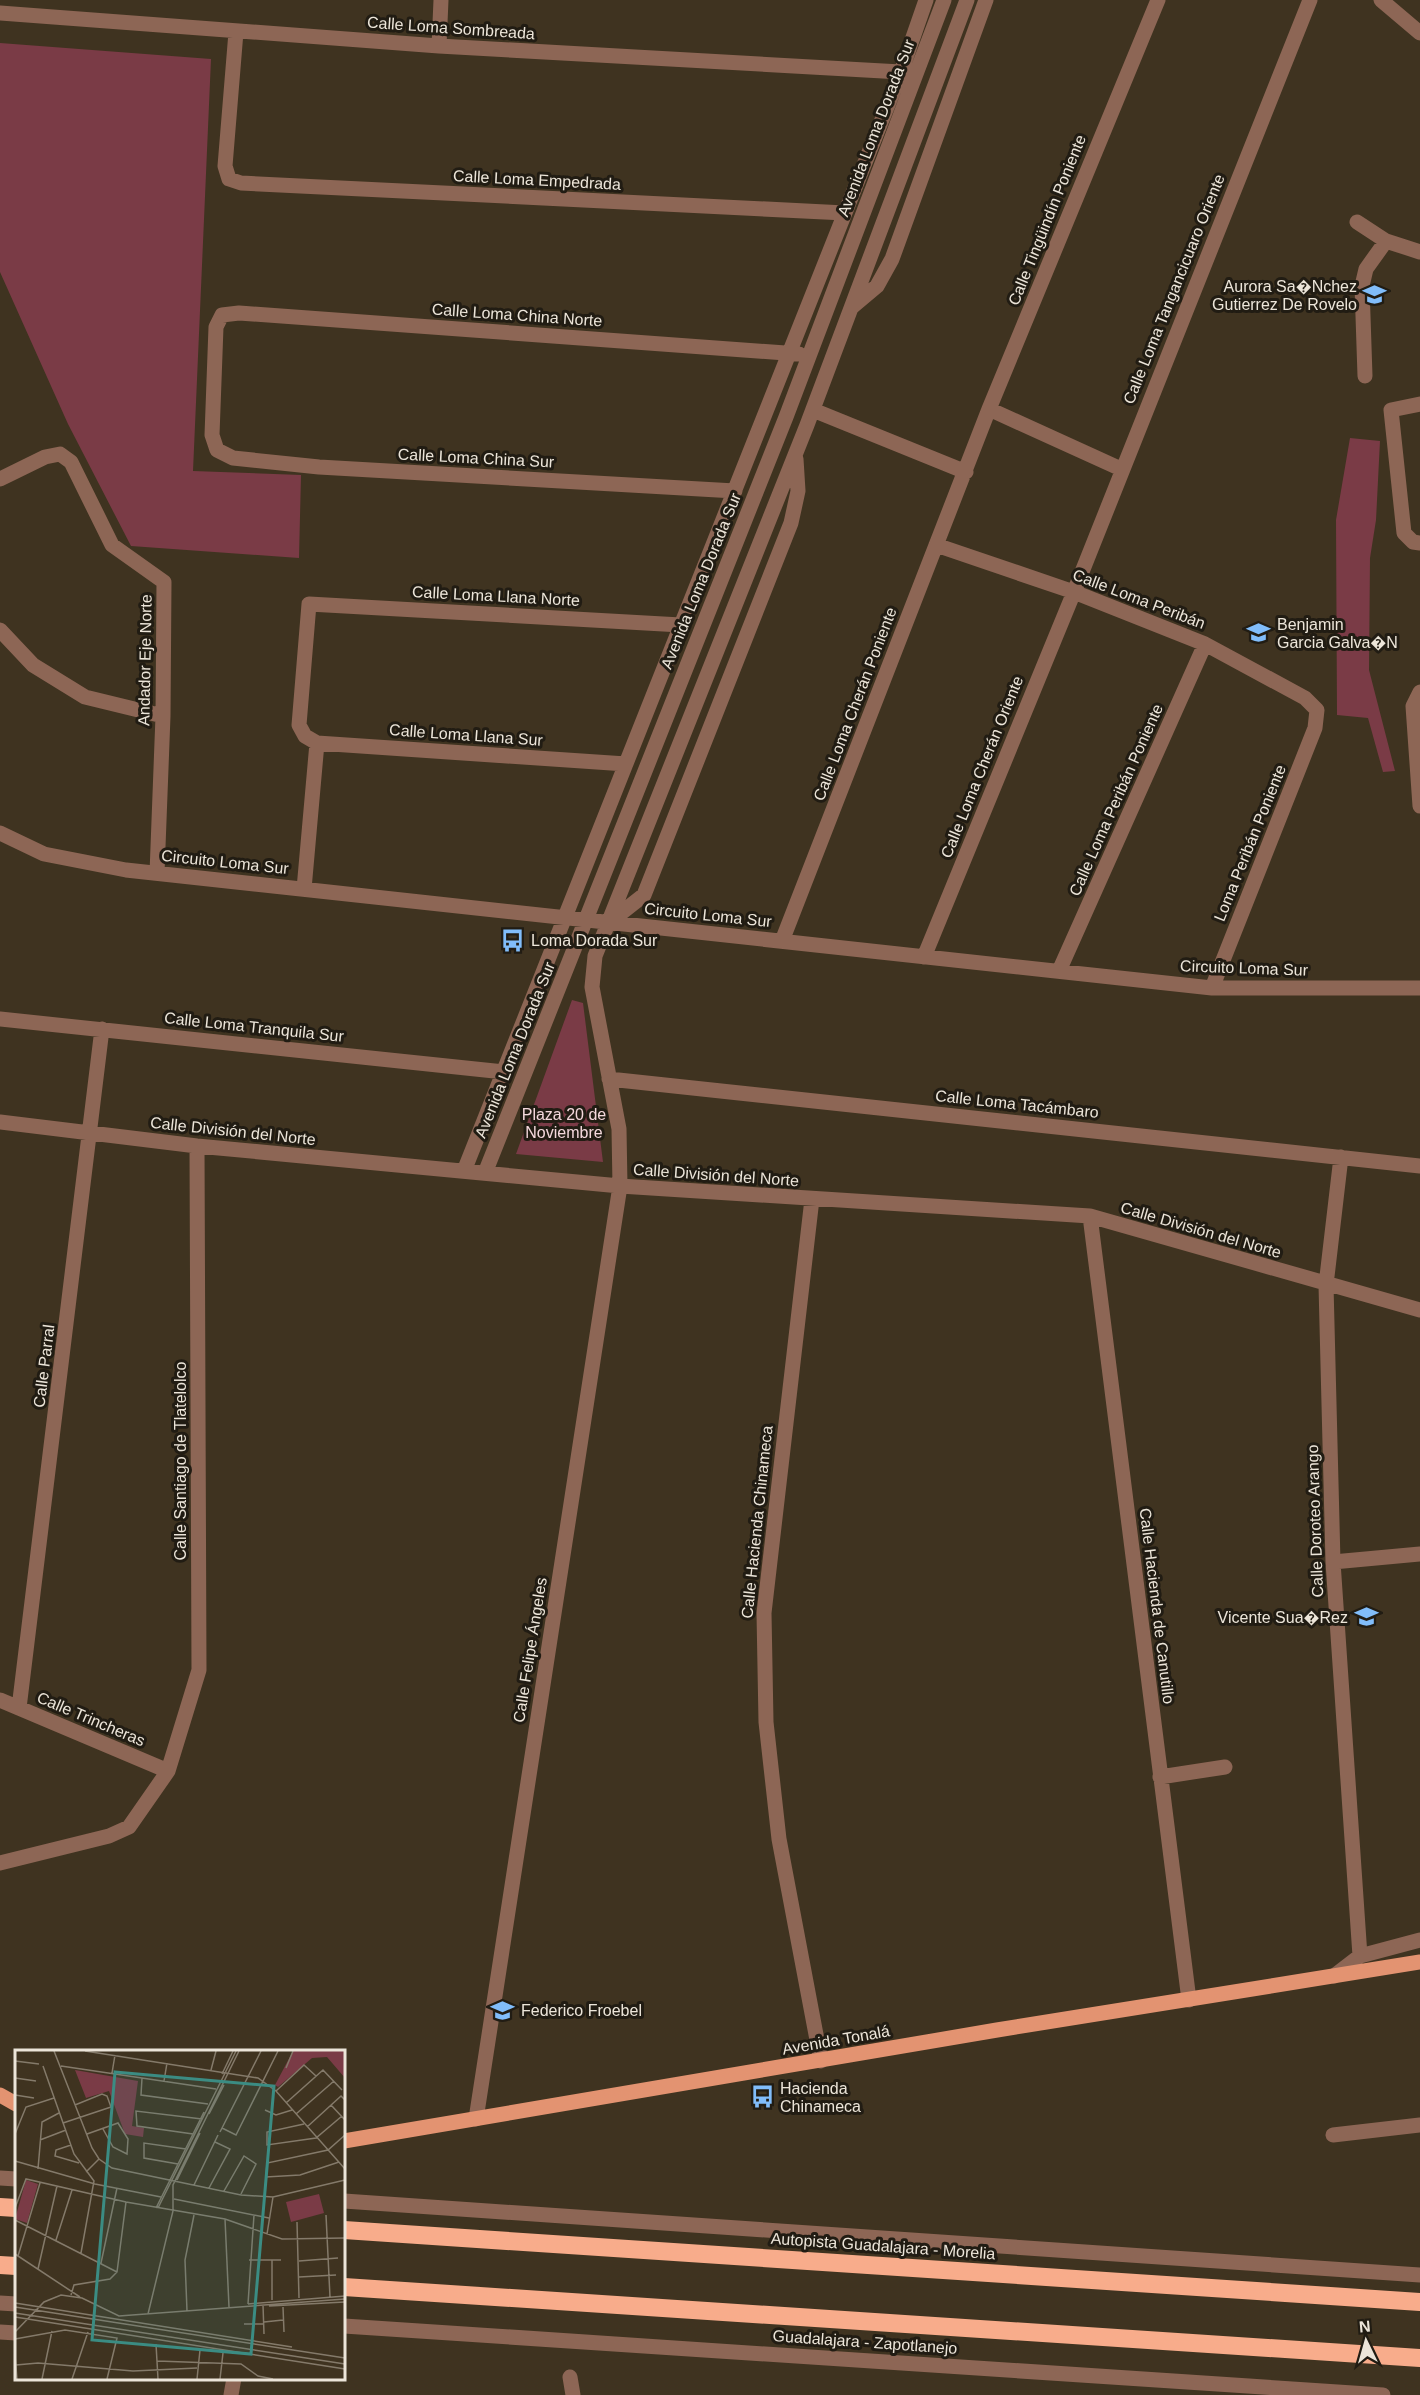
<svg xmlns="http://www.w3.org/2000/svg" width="1420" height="2395" font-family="Arial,sans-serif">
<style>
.green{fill:#7a3b46}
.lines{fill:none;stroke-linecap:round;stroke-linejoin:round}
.minor{stroke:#8d6655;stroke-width:15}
.major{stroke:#e39371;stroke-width:15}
.highway{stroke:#f8ac8b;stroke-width:18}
.labels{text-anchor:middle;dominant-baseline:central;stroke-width:6;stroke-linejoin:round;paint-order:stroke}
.street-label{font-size:16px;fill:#ece5d9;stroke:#211c13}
.poi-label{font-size:16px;fill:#ece5d9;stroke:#211c13;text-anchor:start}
.park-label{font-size:16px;fill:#f4d8dc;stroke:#211c13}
.inset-road{fill:none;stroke:#847a6a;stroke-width:1.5}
.view{fill:#3b8c83;fill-opacity:0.15;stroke:#3b8c83;stroke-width:3}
.inset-edge{fill:none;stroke:#ece5d9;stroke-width:3}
</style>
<rect width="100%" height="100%" fill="#3f3320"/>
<path class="green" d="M 0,43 L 211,59 L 193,471 L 301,475 L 299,558 L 131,546 L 68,424 L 0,272 Z
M 1350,438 L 1380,441 L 1376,520 L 1370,558 L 1369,670 L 1395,771 L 1383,772 L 1368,718 L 1337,715 L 1336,520 Z
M 572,1000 L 583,1003 L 603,1162 L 516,1154 Z"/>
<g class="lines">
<path class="minor" d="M 1381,0 L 1420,33
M 0,13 L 439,46 L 901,72
M 236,32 L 225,166 L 229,179 L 241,183 L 845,213
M 439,46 L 441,0
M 1357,222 L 1386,241 L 1420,252
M 852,307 L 877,286 L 892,259 L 986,0
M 1365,376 L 1362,286 L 1366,269 L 1386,241
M 1420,404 L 1391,410 L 1404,533 L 1413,542 L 1420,543
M 989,409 L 1121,469
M 813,410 L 966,472
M 0,479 L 45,457 L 60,454 L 71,462 L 112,545 L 164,582 L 163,716 L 157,873
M 735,491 L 319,467 L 233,458 L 217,450 L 212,435 L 216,327 L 222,315 L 239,313 L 799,354
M 936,545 L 1074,592 L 1205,644 L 1305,698 L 1317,710 L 1315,728 L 1212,988
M 0,630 L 33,665 L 85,697 L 163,716
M 1420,692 L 1413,706 L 1420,806
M 626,764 L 317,743 L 305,736 L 299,725 L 309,604 L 681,625
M 0,833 L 44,854 L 126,870 L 1212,988 L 1420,988
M 304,889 L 317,743
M 611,921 L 644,895 L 791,523 L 798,491 L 796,459
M 782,941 L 989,409 L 1158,0
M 924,957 L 1074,592 L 1310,0
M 1059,971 L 1205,644
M 0,1019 L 504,1072
M 609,1079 L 1420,1166
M 0,1122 L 197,1146 L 620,1186 L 1090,1216 L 1420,1310
M 1341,1157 L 1326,1285 L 1333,1562 L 1360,1956
M 464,1171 L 901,72 L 926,0
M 485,1173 L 786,417 L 944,0
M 812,1199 L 764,1613 L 766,1722 L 779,1839 L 821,2061
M 1090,1216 L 1189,2000
M 1333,1562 L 1420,1554
M 0,1700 L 168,1771
M 19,1708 L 102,1029
M 1160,1777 L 1225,1767
M 0,1863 L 109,1836 L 129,1827 L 168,1771 L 199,1670 L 197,1146
M 1334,1976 L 1360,1956 L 1420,1940
M 476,2119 L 620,1186 L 619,1129 L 592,987 L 595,956 L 807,425 L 967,0
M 1333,2135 L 1420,2125
M 0,2178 L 16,2179
M 344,2201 L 1420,2275
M 0,2303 L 16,2304
M 344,2326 L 1383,2395
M 0,2332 L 16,2333
M 570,2377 L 573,2395
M 231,2395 L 234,2378"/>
<path class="major" d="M 0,2095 L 16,2104
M 344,2141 L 997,2030 L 1420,1962"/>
<path class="highway" d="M 0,2207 L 16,2208
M 344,2230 L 1420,2302
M 0,2265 L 16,2266
M 344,2287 L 1420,2358"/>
</g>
<defs>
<symbol id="school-bare" viewBox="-9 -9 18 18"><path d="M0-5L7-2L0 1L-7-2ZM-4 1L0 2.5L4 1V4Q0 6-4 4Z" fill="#81bdfa" stroke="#211c13" stroke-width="2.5" paint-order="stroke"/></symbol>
<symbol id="bus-bare" viewBox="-9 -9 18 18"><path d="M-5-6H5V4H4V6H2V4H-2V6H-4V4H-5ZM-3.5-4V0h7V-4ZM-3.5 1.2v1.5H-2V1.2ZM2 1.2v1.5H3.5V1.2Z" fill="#81bdfa" stroke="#211c13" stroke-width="2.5" paint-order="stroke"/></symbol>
</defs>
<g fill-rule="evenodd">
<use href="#school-bare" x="1358" y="278" width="33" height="33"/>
<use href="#school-bare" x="1242" y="616" width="33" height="33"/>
<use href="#bus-bare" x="496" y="924" width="33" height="33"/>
<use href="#school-bare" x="1350" y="1600" width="33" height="33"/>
<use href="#school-bare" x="486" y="1994" width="33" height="33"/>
<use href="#bus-bare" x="746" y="2080" width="33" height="33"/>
</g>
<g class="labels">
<g class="street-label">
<text transform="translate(451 28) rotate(4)">Calle Loma Sombreada</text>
<text transform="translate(876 128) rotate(-69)">Avenida Loma Dorada Sur</text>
<text transform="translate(537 180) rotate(3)">Calle Loma Empedrada</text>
<text transform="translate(1047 220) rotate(-68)">Calle Tingüindín Poniente</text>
<text transform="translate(1174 289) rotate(-68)">Calle Loma Tangancicuaro Oriente</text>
<text transform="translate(517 315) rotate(4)">Calle Loma China Norte</text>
<text transform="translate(476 458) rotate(3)">Calle Loma China Sur</text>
<text transform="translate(701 581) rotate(-68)">Avenida Loma Dorada Sur</text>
<text transform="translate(496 596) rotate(3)">Calle Loma Llana Norte</text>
<text transform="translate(1139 599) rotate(21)">Calle Loma Peribán</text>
<text transform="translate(145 660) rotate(-89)">Andador Eje Norte</text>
<text transform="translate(855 704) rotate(-69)">Calle Loma Cherán Poniente</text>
<text transform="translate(466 735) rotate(4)">Calle Loma Llana Sur</text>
<text transform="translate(982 767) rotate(-68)">Calle Loma Cherán Oriente</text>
<text transform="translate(1116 800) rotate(-66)">Calle Loma Peribán Poniente</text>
<text transform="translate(1250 843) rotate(-68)">Loma Peribán Poniente</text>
<text transform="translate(225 862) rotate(6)">Circuito Loma Sur</text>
<text transform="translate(708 915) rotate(6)">Circuito Loma Sur</text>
<text transform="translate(1244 968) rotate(2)">Circuito Loma Sur</text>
<text transform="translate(254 1027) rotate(6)">Calle Loma Tranquila Sur</text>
<text transform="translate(515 1050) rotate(-68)">Avenida Loma Dorada Sur</text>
<text transform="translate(1017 1104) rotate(6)">Calle Loma Tacámbaro</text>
<text transform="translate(233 1131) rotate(6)">Calle División del Norte</text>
<text transform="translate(716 1175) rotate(4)">Calle División del Norte</text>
<text transform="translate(1201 1230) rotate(16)">Calle División del Norte</text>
<text transform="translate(44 1366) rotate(-83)">Calle Parral</text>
<text transform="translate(180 1461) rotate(-90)">Calle Santiago de Tlatelolco</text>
<text transform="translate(1315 1521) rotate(-92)">Calle Doroteo Arango</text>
<text transform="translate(757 1522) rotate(-84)">Calle Hacienda Chinameca</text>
<text transform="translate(1157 1606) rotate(83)">Calle Hacienda de Canutillo</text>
<text transform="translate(530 1650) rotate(-81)">Calle Felipe Ángeles</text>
<text transform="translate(91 1719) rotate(23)">Calle Trincheras</text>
<text transform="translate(836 2040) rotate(-10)">Avenida Tonalá</text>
<text transform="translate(883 2246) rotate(4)">Autopista Guadalajara - Morelia</text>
<text transform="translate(865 2342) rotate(4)">Guadalajara - Zapotlanejo</text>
</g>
<g class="poi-label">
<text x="1357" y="286" text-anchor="end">Aurora Sa�Nchez<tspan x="1357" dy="18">Gutierrez De Rovelo</tspan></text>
<text x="1277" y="624">Benjamin<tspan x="1277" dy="18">Garcia Galva�N</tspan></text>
<text x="531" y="940">Loma Dorada Sur</text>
<text x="1348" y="1617" text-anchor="end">Vicente Sua�Rez</text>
<text x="521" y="2010">Federico Froebel</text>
<text x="780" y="2088">Hacienda<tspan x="780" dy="18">Chinameca</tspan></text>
</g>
<g class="park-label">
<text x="564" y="1114">Plaza 20 de<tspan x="564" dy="18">Noviembre</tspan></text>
</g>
</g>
<g transform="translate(15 2050)">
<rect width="330" height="330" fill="#3f3320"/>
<path d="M 278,1 L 330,1 L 330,28 L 312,7 L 297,8 L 263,37 L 260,35 ZM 60,20 L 123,31 L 117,76 L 129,78 L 128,87 L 110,84 L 94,41 L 71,48 ZM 11,130 L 23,134 L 12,173 L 0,169 ZM 304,144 L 309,163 L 276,172 L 271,152 Z" fill="#7a3b46"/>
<path class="inset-road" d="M 39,1 L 77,98 L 84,109 L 97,118 L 226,145 L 258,147 L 330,130M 70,1 L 243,28 L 261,41 L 330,119M 0,11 L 24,14M 28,16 L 59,104 L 79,131 L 66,203M 46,16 L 201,39M 271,18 L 278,1M 196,20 L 201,1M 97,23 L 100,5M 207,24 L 218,1M 0,28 L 21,31M 127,28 L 126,45 L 193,54M 149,31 L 152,13M 261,41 L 289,15 L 301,26M 0,45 L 19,48M 271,53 L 308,20 L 327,40M 316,55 L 330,70M 250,60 L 261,65 L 277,60M 194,64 L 209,35M 281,64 L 319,31M 48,73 L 96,57 L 92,46 L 87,44 L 60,55M 289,74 L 252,82 L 252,95 L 301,88 L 327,66M 292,77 L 326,46 L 330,50M 207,78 L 221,85 L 263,1M 205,82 L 246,1M 0,84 L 11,57 L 39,48M 72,84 L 103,73 L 113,89 L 112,104 L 98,97 L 88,79M 178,84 L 122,76 L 121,61 L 187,69M 25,90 L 51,80M 56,95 L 41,100 L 40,106 L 64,113M 0,111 L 80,134 L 146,147M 324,112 L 285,125 L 251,127 L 252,113 L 313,100 L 330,85M 163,114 L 129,108 L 129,93 L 171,99M 23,119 L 27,72 L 44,63M 71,122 L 84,109M 162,130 L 185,83M 179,135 L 203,85M 194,138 L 215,99 L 200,92M 209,141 L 229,106 L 241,114 L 226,144M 159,149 L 254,168M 0,158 L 11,129 L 111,152 L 210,169 L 267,189 L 330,188M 141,158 L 189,62M 143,158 L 221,1M 311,165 L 315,247M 210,169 L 214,257M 0,170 L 102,222M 282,172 L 284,248M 252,184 L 258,147M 41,190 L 57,140M 0,204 L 65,247M 3,206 L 25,133M 234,210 L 266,210M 284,211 L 323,208M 86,213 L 102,138M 23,219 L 42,136M 284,227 L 321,225M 56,245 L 59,235 L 95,229 L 102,222 L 111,152M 257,250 L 257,210M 0,253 L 277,297M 233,254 L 330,246M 233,254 L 239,165M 248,255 L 249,284M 254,256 L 330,252M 0,257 L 330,308M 268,257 L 269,282M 172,261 L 170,210 L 179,165M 0,263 L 330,314M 133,264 L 158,161 L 158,135 L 224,1M 0,267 L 330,319M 249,272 L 268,270M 229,274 L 248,274M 0,282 L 29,252 L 46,245 L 67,248 L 104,266 L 330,249M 0,289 L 50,280 L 102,288 L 92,329M 141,294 L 143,329M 0,305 L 2,329M 142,311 L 226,314 L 243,326 L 258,329M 1,315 L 23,313 L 118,321 L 182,318M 27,329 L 37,281M 57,329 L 73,282M 182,329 L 185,300M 205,329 L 208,303"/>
<path class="view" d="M 100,22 L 259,36 L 236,304 L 77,290 Z"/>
<rect width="330" height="330" class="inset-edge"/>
</g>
<g transform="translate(1366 2341) rotate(355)" stroke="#211c13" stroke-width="4.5" paint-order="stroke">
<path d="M0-4.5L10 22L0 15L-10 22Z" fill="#ece5d9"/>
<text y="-9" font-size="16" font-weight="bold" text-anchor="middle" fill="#ece5d9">N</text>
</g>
</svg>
